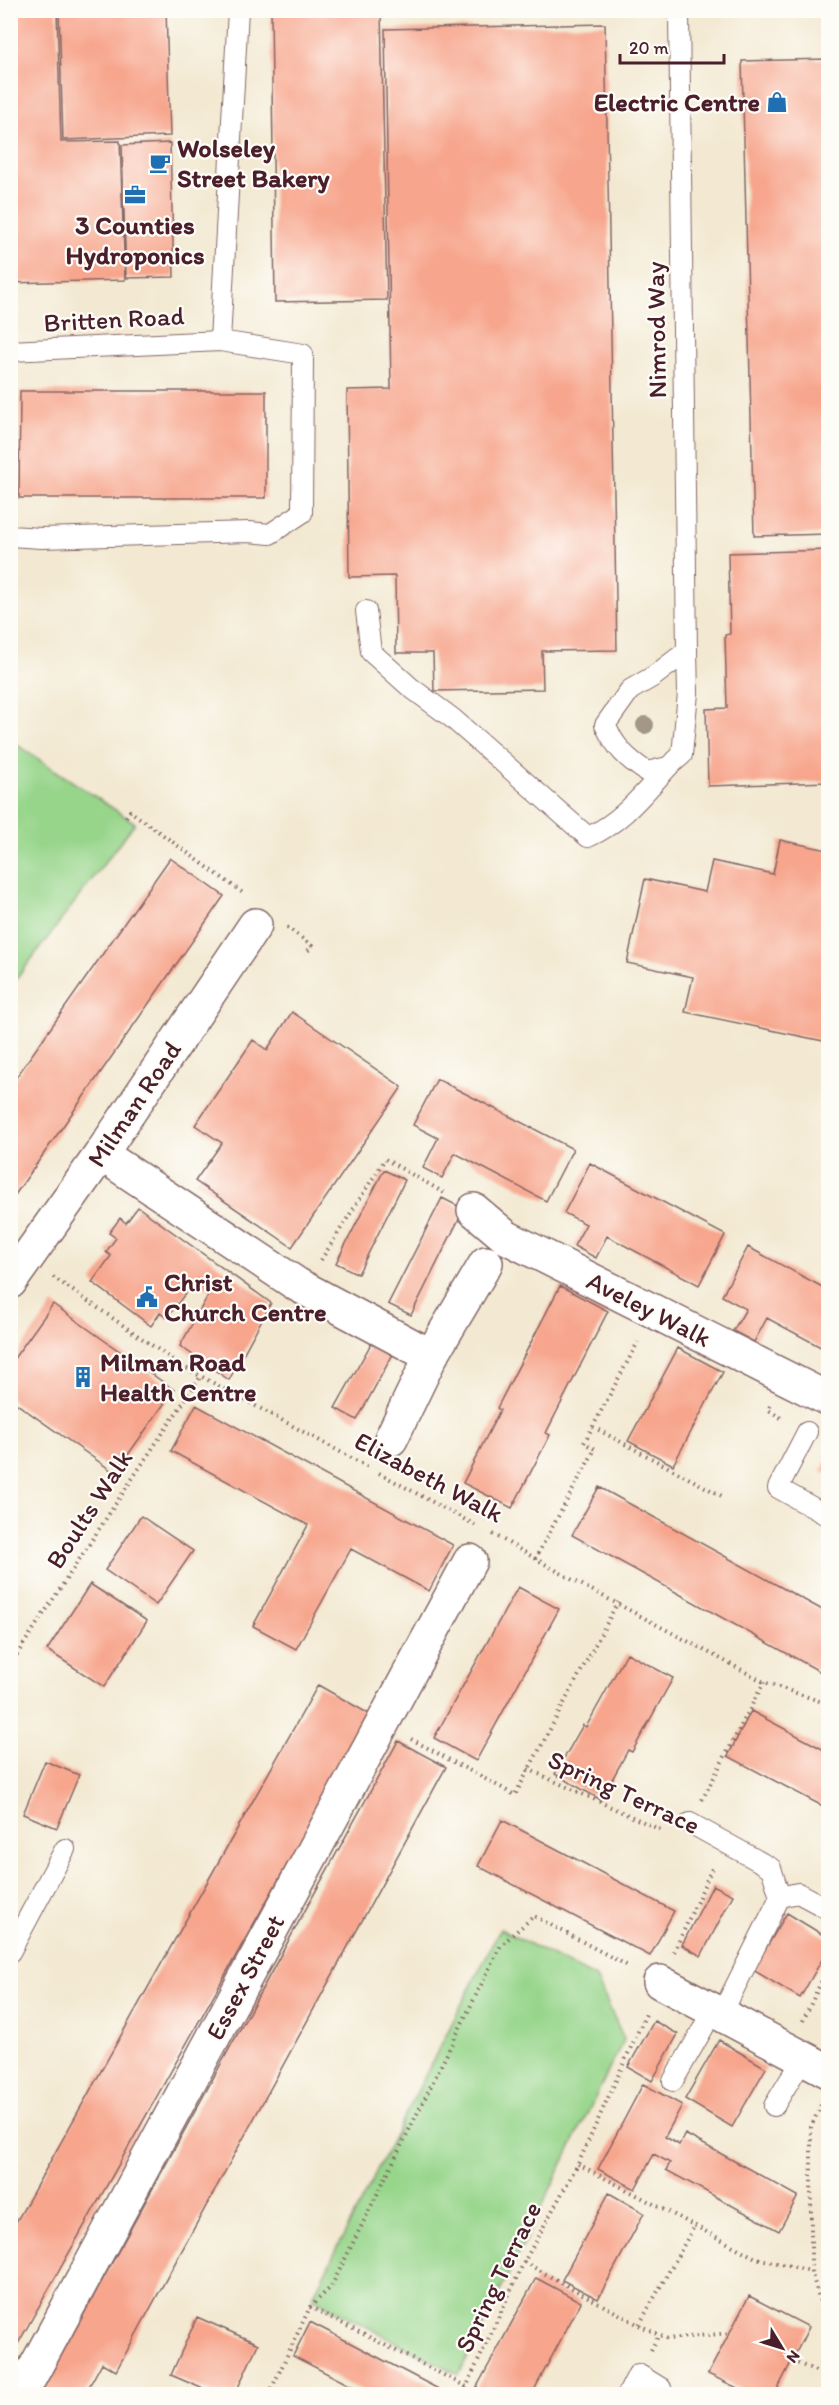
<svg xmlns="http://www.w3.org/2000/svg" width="839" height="2405" font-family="Itim,sans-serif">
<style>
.green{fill:#97d58b;stroke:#707a5b;stroke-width:1.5}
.building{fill:#f7a58c}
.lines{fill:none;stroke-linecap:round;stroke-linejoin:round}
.lane-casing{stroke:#856665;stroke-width:22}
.street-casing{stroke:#856665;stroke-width:36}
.path{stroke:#856665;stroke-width:4;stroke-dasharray:1.5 4.5;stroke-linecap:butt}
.lane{stroke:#fff;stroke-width:20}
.street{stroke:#fff;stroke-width:33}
.tree{fill:#a39886}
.labels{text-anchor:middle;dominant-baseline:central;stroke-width:4.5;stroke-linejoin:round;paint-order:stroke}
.poi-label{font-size:26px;font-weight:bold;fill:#4a1f2b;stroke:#fdfcf7;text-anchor:start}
.street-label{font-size:26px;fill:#4a1f2b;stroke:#fdfcf7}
</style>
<rect width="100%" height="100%" fill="#fdfcf7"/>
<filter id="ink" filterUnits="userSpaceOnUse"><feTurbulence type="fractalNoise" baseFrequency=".0167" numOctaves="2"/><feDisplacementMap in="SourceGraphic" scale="12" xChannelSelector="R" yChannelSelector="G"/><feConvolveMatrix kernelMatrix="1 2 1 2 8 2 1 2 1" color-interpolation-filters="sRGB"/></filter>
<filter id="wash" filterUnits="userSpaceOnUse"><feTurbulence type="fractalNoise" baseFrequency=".008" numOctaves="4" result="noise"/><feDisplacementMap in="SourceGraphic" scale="24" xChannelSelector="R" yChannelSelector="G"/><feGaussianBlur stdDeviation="1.35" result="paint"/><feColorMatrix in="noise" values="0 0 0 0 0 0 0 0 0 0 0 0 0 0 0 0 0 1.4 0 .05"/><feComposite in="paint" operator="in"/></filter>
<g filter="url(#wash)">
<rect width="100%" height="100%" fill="#f3e9d2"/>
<path class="green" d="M 11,741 L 135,823 L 11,986 Z
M 500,1929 L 596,1978 L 624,2039 L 459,2375 L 312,2298 Z"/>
<g id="blocks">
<path class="building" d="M 10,10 L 57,10 L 61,142 L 120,141 L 125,280 L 10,283 Z
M 59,10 L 166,10 L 170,136 L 63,140 Z
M 271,10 L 381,10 L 387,300 L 275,302 Z
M 605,24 L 617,650 L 542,651 L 543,689 L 434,691 L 433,653 L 396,653 L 395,576 L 349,577 L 347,390 L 391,389 L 385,29 Z
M 828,59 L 828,534 L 754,536 L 742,61 Z
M 170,143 L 174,277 L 126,278 L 122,145 Z
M 20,391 L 266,391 L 266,498 L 19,498 Z
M 828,550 L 828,782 L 708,786 L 706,709 L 727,708 L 725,635 L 730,634 L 728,553 Z
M 780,840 L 828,850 L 828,1042 L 685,1012 L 693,977 L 627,963 L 645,879 L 705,892 L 712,861 L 773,874 Z
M 170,858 L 224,896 L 10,1202 L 10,1086 Z
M 292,1012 L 402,1087 L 292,1247 L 195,1181 L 222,1143 L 195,1125 L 253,1040 L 267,1050 Z
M 437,1079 L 573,1149 L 546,1201 L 455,1153 L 442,1178 L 423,1168 L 438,1138 L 413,1125 Z
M 590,1163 L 725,1235 L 699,1285 L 607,1236 L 596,1258 L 574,1246 L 586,1224 L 564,1213 Z
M 384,1170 L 405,1180 L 358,1274 L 336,1263 Z
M 442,1198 L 464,1209 L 411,1315 L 388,1304 Z
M 138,1207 L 271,1303 L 229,1380 L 180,1346 L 211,1290 L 196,1279 L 167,1318 L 160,1313 L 151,1326 L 92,1282 L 111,1256 L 106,1252 L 116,1238 L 109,1233 L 120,1218 L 126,1223 Z
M 748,1247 L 828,1290 L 828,1351 L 767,1318 L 754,1342 L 733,1331 L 746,1309 L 722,1296 Z
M 560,1286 L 608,1311 L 546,1433 L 550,1435 L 512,1508 L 463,1483 L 500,1410 L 497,1408 Z
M 53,1304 L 174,1390 L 115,1473 L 10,1399 L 10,1364 Z
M 372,1342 L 393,1354 L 357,1420 L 335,1408 Z
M 678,1348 L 723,1372 L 673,1465 L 628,1441 Z
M 196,1405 L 453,1545 L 429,1591 L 351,1549 L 296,1649 L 253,1626 L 308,1525 L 171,1451 Z
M 828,1456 L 828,1475 L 821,1471 Z
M 599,1487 L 828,1613 L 828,1676 L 572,1535 Z
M 141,1516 L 193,1551 L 156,1605 L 105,1570 Z
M 90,1584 L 147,1621 L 104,1687 L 47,1650 Z
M 518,1587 L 559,1609 L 476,1761 L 434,1738 Z
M 627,1653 L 673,1678 L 632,1752 L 628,1750 L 601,1800 L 555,1774 L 583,1725 L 586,1727 Z
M 318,1685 L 371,1715 L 10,2358 L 10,2233 Z
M 751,1711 L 828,1752 L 828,1809 L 728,1756 Z
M 398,1741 L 446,1767 L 116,2371 L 102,2363 L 85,2394 L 40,2394 Z
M 45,1761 L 79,1775 L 57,1828 L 23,1814 Z
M 502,1820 L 674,1911 L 650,1956 L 478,1866 Z
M 713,1885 L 733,1895 L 701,1956 L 682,1945 Z
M 787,1913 L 828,1938 L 828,1949 L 800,1998 L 753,1970 Z
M 654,2021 L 678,2034 L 652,2081 L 628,2067 Z
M 719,2040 L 766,2068 L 732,2127 L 685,2099 Z
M 643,2084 L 682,2105 L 665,2137 L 679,2145 L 685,2134 L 798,2196 L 779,2231 L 666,2170 L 670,2163 L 654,2154 L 635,2189 L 598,2169 Z
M 609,2193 L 644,2213 L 598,2299 L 562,2280 Z
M 536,2278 L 581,2302 L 550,2360 L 532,2394 L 473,2394 Z
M 749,2296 L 809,2327 L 775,2394 L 750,2394 L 708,2374 Z
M 197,2317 L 258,2344 L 235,2394 L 215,2394 L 171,2375 Z
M 310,2322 L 339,2337 L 448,2394 L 367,2394 L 293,2356 Z"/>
</g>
</g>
<g filter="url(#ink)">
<use href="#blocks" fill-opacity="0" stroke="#856665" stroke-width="1.5"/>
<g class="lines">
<defs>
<path id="lane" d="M 675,10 L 679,12 L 687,651 L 688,693 L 682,755 L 668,767 L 647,772 C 626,758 616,748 605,725 L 630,690 L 654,676 L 687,651
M 220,341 L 238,10
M 10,351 L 220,341 L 303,354 L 302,513 L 270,534 L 249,532 L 41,538 L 10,536
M 366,611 L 371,652 L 410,687 L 452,718 L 588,837 C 622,822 643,794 668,767
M 807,1432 L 778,1488 L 828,1516
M 690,1823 L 771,1868 L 780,1897 L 721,2015
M 780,1897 L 798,1893 L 828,1909
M 10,1952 L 65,1849
M 673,2081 L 713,2011
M 774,2106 L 803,2058
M 628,2394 L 638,2374 L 661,2388"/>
<path id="street" d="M 101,1154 L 298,1285 L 431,1356 L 391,1439
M 474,1210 L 506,1237 L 828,1399
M 10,1282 L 101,1154 L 255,925
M 431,1356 L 486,1263
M 660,1982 L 828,2071
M 21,2394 L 470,1561"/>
</defs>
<use href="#lane" class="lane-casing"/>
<use href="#street" class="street-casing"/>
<path class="path" d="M 126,817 L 130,811 L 243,893
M 287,927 L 312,946 L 305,954
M 321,1260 L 385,1159 L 446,1194
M 53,1277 L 182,1366 L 370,1468
M 770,1406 L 768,1410 L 783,1419
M 593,1427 L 722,1496
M 379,1473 L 475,1525
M 493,1534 L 571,1579 L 764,1682 L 828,1704
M 535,1559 L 595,1449 L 584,1443 L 638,1342
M 10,1665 L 128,1485 L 201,1376
M 411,1739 L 515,1795 L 618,1602
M 528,1769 L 663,1831
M 702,1800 L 764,1682
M 674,1952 L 713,1866
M 803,2021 L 828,1967
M 821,2105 L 811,2127 L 811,2271 L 828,2329
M 578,2164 L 756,2258 L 811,2271
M 524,2262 L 639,2325 L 695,2225
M 310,2307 L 331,2287 L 501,1945 L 534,1916 L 630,1967
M 639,2325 L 668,2339 L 730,2333
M 651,2350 L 659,2334
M 792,2361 L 828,2376
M 269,2394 L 310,2307 L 467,2387
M 463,2394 L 524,2262 L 578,2164 L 646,2014"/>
<use href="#lane" class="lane"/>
<use href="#street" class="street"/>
</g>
<circle class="tree" cx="645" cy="725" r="9"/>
</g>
<defs>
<symbol id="shop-bare" viewBox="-9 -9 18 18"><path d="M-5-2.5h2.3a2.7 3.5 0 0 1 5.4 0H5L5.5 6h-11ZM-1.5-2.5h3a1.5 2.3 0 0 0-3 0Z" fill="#1f6fb2" stroke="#fdfcf7" stroke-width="2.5" paint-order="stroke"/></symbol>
<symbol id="cafe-bare" viewBox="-9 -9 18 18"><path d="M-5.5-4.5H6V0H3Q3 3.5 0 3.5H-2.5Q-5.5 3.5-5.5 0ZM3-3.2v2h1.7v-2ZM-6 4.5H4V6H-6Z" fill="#1f6fb2" stroke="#fdfcf7" stroke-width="2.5" paint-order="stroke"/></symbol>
<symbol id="office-bare" viewBox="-9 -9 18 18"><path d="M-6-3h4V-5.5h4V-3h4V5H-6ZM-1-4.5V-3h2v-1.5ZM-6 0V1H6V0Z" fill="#1f6fb2" stroke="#fdfcf7" stroke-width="2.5" paint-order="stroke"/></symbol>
<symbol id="civic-bare" viewBox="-9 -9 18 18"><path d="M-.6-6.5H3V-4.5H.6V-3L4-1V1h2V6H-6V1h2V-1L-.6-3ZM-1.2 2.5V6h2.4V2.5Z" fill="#1f6fb2" stroke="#fdfcf7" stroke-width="2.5" paint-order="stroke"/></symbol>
<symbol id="building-bare" viewBox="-9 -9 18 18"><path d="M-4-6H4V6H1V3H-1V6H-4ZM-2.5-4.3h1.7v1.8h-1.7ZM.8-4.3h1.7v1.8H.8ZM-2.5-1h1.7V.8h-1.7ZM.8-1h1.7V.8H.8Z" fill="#1f6fb2" stroke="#fdfcf7" stroke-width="2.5" paint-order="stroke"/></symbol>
</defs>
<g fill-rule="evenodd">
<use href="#shop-bare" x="762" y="87" width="30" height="30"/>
<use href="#cafe-bare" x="145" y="148" width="30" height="30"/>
<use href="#office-bare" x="120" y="180" width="30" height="30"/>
<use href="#civic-bare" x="132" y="1282" width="30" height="30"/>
<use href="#building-bare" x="68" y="1362" width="30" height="30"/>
</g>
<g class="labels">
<g class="poi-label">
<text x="760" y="102" text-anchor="end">Electric Centre</text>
<text x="177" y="148">Wolseley<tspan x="177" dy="30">Street Bakery</tspan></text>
<text x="135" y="225" text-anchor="middle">3 Counties<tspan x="135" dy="30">Hydroponics</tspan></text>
<text x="164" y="1282">Christ<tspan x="164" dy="30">Church Centre</tspan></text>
<text x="100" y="1362">Milman Road<tspan x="100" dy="30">Health Centre</tspan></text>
</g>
<g class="street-label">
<text transform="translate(114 319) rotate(-3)">Britten Road</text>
<text transform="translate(656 330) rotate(-91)">Nimrod Way</text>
<text transform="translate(134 1104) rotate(-56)">Milman Road</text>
<text transform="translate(649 1309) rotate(27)">Aveley Walk</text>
<text transform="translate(429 1477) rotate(28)">Elizabeth Walk</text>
<text transform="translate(89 1509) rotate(-57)">Boults Walk</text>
<text transform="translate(624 1792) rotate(25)">Spring Terrace</text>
<text transform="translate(245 1977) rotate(-62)">Essex Street</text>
<text transform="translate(498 2277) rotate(-64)">Spring Terrace</text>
</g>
</g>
<rect width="839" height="2405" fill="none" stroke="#fdfcf7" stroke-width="36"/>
<g transform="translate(782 2348) rotate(128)" stroke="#fdfcf7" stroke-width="4.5" paint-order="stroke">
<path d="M0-4.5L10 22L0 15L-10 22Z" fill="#4a1f2b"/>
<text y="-9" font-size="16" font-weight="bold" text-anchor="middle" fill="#4a1f2b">N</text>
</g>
<path d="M620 54v9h104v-9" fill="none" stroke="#4a1f2b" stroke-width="3"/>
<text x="629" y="54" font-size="18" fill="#4a1f2b" stroke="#fdfcf7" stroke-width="4.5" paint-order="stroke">20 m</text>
</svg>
